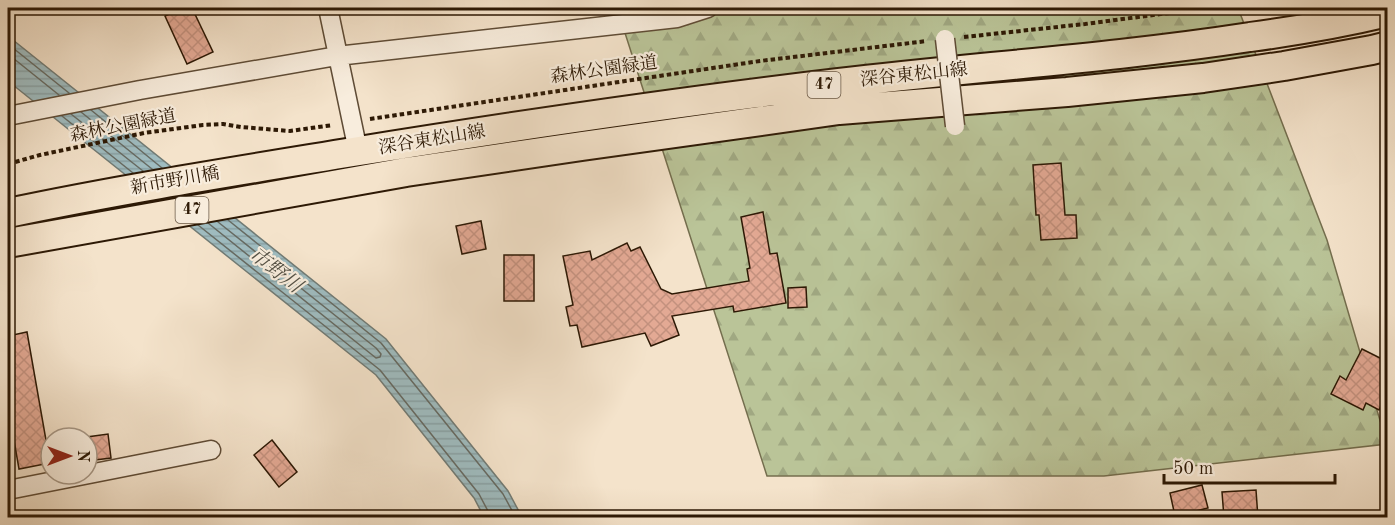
<svg xmlns="http://www.w3.org/2000/svg" width="1395" height="525" font-family="'Old Standard TT','Noto Serif JP',serif">
<style>
.forest{fill:url(#forest-firs);stroke:#746e4e;stroke-width:1.5}
.water{fill:url(#water-rules);stroke:#717b75;stroke-width:1.5}
.lines{fill:none;stroke-linecap:round;stroke-linejoin:round}
.shore{stroke:#666a62;stroke-width:1.5}
.building{fill:url(#building-cross-hatch);stroke:#2d1905;stroke-width:1.5}
.minor-casing{stroke:#5f4c36;stroke-width:21}
.primary-casing{stroke:#2d1905;stroke-width:32}
.path{stroke:#2d1905;stroke-width:4;stroke-dasharray:4.5 3;stroke-linecap:butt}
.minor{stroke:#f8eddd;stroke-width:18}
.primary{stroke:#f4e3cb;stroke-width:28}
.minor-bridge-casing{stroke:#5f4c36;stroke-width:21;stroke-linecap:butt}
.minor-bridge{stroke:#f8eddd;stroke-width:18}
.labels{text-anchor:middle;dominant-baseline:central;stroke-width:4.5;stroke-linejoin:round;paint-order:stroke}
.shield{fill:#f8eddd;stroke:#6a5946;stroke-width:1.5}
.shield-label{font-size:16px;font-weight:bold;fill:#2d1905}
.street-label{font-size:18px;fill:#2d1905;stroke:#f8eddd}
.water-label{font-size:20px;font-style:italic;fill:#555246;stroke:#f8eddd}
</style>
<defs>
<pattern id="forest-firs" width="22" height="20" patternUnits="userSpaceOnUse" patternTransform="scale(1.5)"><rect width="22" height="20" fill="#bac498"/><path d="M5 1l3.5 6h-7zM16 11l3.5 6h-7z" fill="#a0a882"/></pattern>
<pattern id="water-rules" width="6" height="5" patternUnits="userSpaceOnUse" patternTransform="scale(1.5)"><rect width="6" height="5" fill="#9fbcc0"/><path d="M0 2.5h6" fill="none" stroke="#89a1a4"/></pattern>
<pattern id="building-cross-hatch" width="8" height="8" patternUnits="userSpaceOnUse" patternTransform="scale(1.5)"><rect width="8" height="8" fill="#e3a994"/><path d="M0 0l8 8M0 8l8-8" fill="none" stroke="#c3917e"/></pattern>
</defs>
<rect width="100%" height="100%" fill="#f4e3cb"/>
<filter id="stains"><feTurbulence type="fractalNoise" baseFrequency=".00333" numOctaves="4"/><feColorMatrix values="0 0 0 0 .2 0 0 0 0 .09 0 0 0 0 .02 0 0 0 .5 -.17"/></filter>
<radialGradient id="worn" r=".72"><stop offset=".6" stop-color="#630" stop-opacity="0"/><stop offset="1" stop-color="#630" stop-opacity=".3"/></radialGradient>
<path class="forest" d="M 617,8 L 1238,8 L 1327,240 L 1387,444 L 1104,476 L 767,476 Z"/>
<path class="water" d="M 8,36 L 386,339 L 508,491 L 522,517 L 484,517 L 474,498 L 376,375 L 8,81 Z"/>
<g class="lines">
<path class="shore" d="M 8,44 L 69,93
M 8,54 L 59,95
M 91,110 L 162,168
M 81,112 L 152,169
M 71,114 L 143,171
M 62,116 L 133,173
M 228,220 L 381,343 L 503,494 L 516,518
M 208,223 L 376,358 L 380,357 L 381,354 L 376,348 L 218,222
M 198,225 L 380,370 L 479,494 L 489,513 L 489,518"/>
</g>
<path class="building" d="M 182,8 L 192,8 L 213,52 L 187,64 L 165,16 Z
M 1061,163 L 1065,215 L 1076,215 L 1077,238 L 1041,240 L 1039,215 L 1036,215 L 1033,165 Z
M 763,212 L 770,254 L 777,253 L 786,303 L 734,312 L 733,306 L 672,316 L 679,335 L 651,346 L 645,333 L 582,347 L 577,325 L 570,326 L 566,307 L 573,305 L 563,256 L 590,251 L 592,260 L 627,243 L 631,251 L 640,247 L 661,289 L 672,294 L 749,281 L 747,269 L 750,268 L 741,217 Z
M 481,221 L 486,249 L 462,254 L 456,226 Z
M 504,255 L 534,255 L 534,301 L 504,301 Z
M 806,287 L 807,307 L 788,308 L 788,288 Z
M 27,332 L 50,463 L 19,469 L 8,406 L 8,336 Z
M 1362,349 L 1388,362 L 1388,391 L 1379,410 L 1366,403 L 1363,410 L 1331,394 L 1340,376 L 1346,380 Z
M 108,434 L 111,458 L 87,461 L 87,437 Z
M 272,440 L 297,472 L 279,487 L 254,455 Z
M 1202,485 L 1208,508 L 1175,516 L 1170,493 Z
M 1256,490 L 1258,518 L 1224,518 L 1222,492 Z"/>
<g class="lines">
<defs>
<path id="minor" d="M 328,8 L 358,151
M 8,116 L 140,90 L 337,56 L 677,18 L 708,8
M 8,490 L 211,450"/>
<path id="primary" d="M 8,213 C 122,189 237,171 353,152 C 514,126 676,102 839,83 C 975,67 1113,58 1250,37 C 1296,31 1342,23 1388,12
M 8,243 L 406,172 L 582,146 L 839,110 L 1067,92 L 1203,78 L 1284,66 L 1372,50 L 1388,46"/>
</defs>
<use href="#minor" class="minor-casing"/>
<use href="#primary" class="primary-casing"/>
<path class="path" d="M 964,37 L 1085,24 L 1207,8
M 370,119 L 760,61 L 927,41
M 8,164 L 40,155 L 144,133 L 203,125 L 223,124 L 241,127 L 290,131 L 333,125"/>
<use href="#minor" class="minor"/>
<use href="#primary" class="primary"/>
<defs>
<path id="minor-bridge" d="M 945,39 L 955,126"/>
</defs>
<use href="#minor-bridge" class="minor-bridge-casing"/>
<use href="#minor-bridge" class="minor-bridge"/>
</g>
<g class="labels">
<g class="shield">
<rect x="807.5" y="72" width="33" height="26" rx="4.5"/>
<rect x="175.5" y="197" width="33" height="26" rx="4.5"/>
</g>
<g class="shield-label">
<text x="824" y="85">47</text>
<text x="192" y="210">47</text>
</g>
<g class="street-label">
<text transform="translate(604 70) rotate(-8)">森林公園緑道</text>
<text transform="translate(914 75) rotate(-6)">深谷東松山線</text>
<text transform="translate(123 126) rotate(-11)">森林公園緑道</text>
<text transform="translate(432 140) rotate(-9)">深谷東松山線</text>
<text transform="translate(175 181) rotate(-10)">新市野川橋</text>
</g>
<g class="water-label">
<text transform="translate(275 271) rotate(38)">市野川</text>
</g>
</g>
<rect width="1395" height="525" fill="none" stroke="#f4e3cb" stroke-width="30"/>
<rect x="9" y="9" width="1377" height="507" fill="none" stroke="#2d1905" stroke-width="3"/>
<rect x="15" y="15" width="1365" height="495" fill="none" stroke="#2d1905" stroke-width="1.5"/>
<g transform="translate(69 456) rotate(90)"><circle r="28" fill="#f8eddd" stroke="#a79887" stroke-width="1.5"/>
<path d="M0-4.5L10 22L0 15L-10 22Z" fill="#8f2418"/>
<text y="-9" font-size="16" font-weight="bold" text-anchor="middle" fill="#2d1905">N</text>
</g>
<path d="M1164 474v9h171v-9" fill="none" stroke="#2d1905" stroke-width="3"/>
<text x="1173" y="474" font-size="18" fill="#2d1905" stroke="#f8eddd" stroke-width="4.5" paint-order="stroke">50 m</text>
<rect width="100%" height="100%" filter="url(#stains)"/>
<rect width="100%" height="100%" fill="url(#worn)"/>
</svg>
